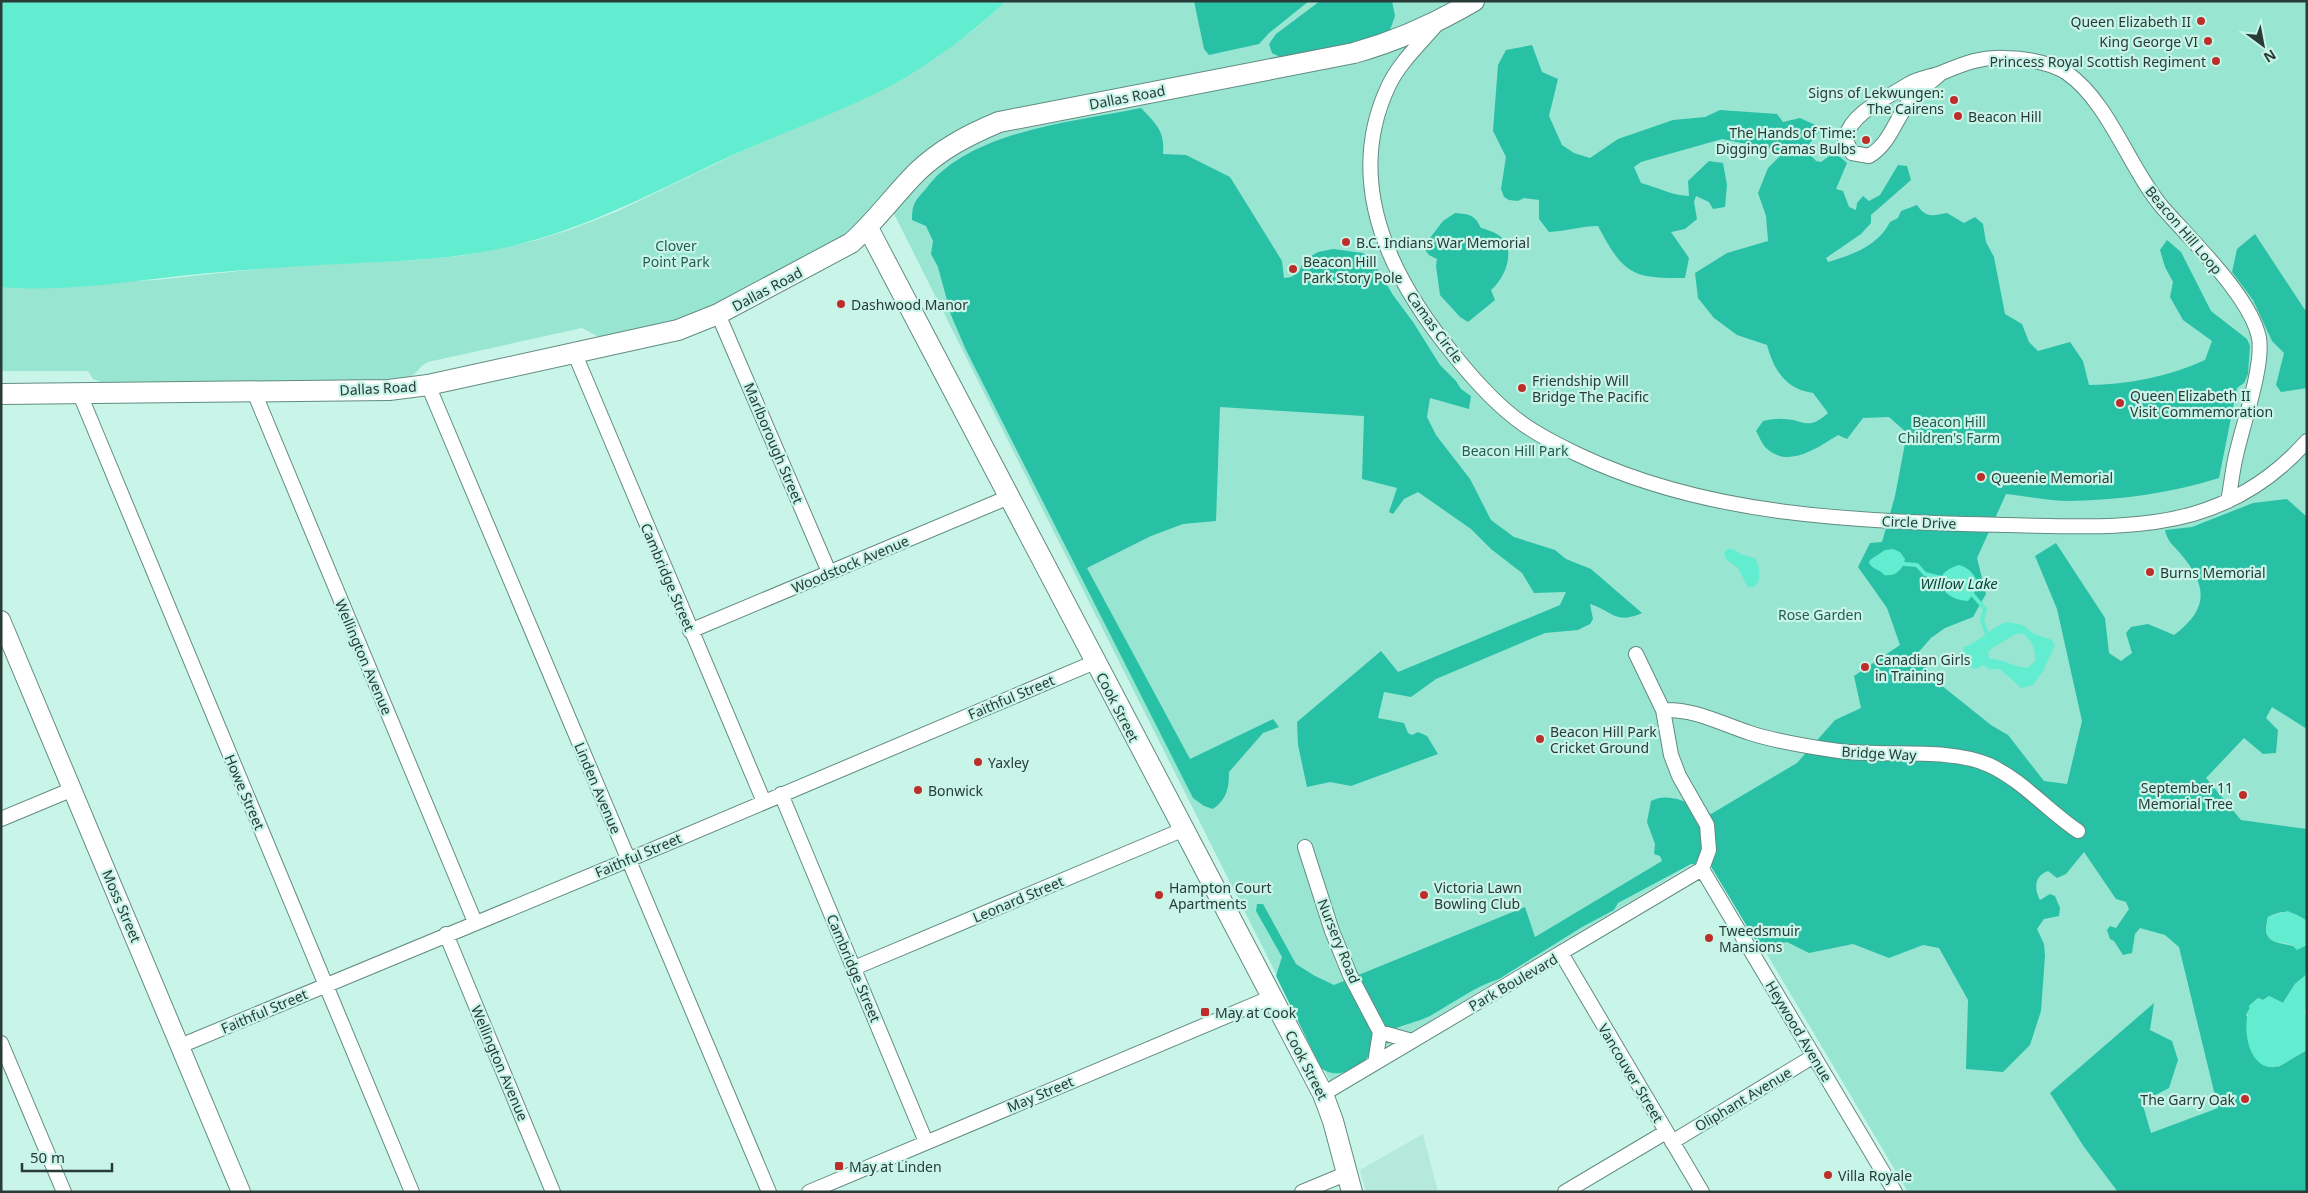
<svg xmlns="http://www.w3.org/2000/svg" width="2308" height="1193" font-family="'Noto Sans',sans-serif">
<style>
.built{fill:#b5e9dc}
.green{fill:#98e5d2}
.forest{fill:#29c1a6}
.water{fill:#63edd0;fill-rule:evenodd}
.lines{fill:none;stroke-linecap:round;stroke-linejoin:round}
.stream{stroke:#63edd0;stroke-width:4}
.minor-casing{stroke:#628b81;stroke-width:16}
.tertiary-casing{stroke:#628b81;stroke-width:20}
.secondary-casing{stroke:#628b81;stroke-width:22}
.minor{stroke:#fff;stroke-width:14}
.tertiary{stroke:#fff;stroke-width:18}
.secondary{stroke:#fff;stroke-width:20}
.poi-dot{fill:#bd2e2a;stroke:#c9f5e9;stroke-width:2}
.labels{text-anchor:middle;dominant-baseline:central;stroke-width:4.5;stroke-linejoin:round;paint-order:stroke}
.poi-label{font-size:14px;fill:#293b36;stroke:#c9f5e9;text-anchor:start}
.street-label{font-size:14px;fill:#293b36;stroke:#c9f5e9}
.park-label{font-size:14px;fill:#255d51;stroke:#c9f5e9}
.water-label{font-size:15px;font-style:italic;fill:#05463b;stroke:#c9f5e9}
</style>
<rect width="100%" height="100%" fill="#c9f5e9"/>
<path class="built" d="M 1423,1134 L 1438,1192 L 1366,1192 L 1360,1170 Z"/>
<path class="green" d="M 1006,1 L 2307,1 L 2307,1192 L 1908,1192 L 1708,855 L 1330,1081 L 885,196 L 864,220 L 836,242 L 710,308 L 681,319 L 599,337 L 582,328 L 428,362 C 420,365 417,374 409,378 L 369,381 L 101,382 L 93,379 L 88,371 L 1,371 L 1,287 L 155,280 L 277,267 L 417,260 L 460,256 L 534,241 L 572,229 L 618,211 L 740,152 L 893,84 L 937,57 L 976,28 Z"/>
<path class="forest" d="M 1194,1 L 1309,1 L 1269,33 L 1259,44 L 1209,55 L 1204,49 Z
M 1320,1 L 1392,1 L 1395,16 L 1390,30 L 1358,43 L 1288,61 L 1272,53 L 1269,44 L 1276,34 Z
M 1532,45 L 1542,72 L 1558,79 L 1549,116 L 1562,145 L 1574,153 L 1590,158 L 1618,139 L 1673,120 L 1705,117 L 1720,110 L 1777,114 L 1783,122 L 1800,118 L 1822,128 L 1805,149 L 1816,161 L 1821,162 L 1832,154 L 1839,156 L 1847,163 L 1836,189 L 1843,191 L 1849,207 L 1856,210 L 1857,203 L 1863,196 L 1869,201 L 1880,195 L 1898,165 L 1907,166 L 1911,180 L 1871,215 L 1871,223 L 1861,234 L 1826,258 L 1828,262 C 1852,255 1878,246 1890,222 L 1898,218 L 1901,211 L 1917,205 C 1926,218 1932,216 1947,213 L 1964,223 L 1975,217 L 1983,224 L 1986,242 L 1994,257 L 2005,314 L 2022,324 L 2029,342 L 2038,351 L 2070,342 L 2083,361 L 2089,385 C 2128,385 2170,376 2205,360 L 2212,341 L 2183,320 L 2170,297 L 2173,282 L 2165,267 L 2160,250 L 2167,240 L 2181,252 L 2211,311 L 2247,339 L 2250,346 L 2248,374 L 2244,383 L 2237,388 L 2219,478 C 2172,493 2121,500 2071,501 C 2049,501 2027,496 2006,494 L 1977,558 L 1986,594 L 1973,617 L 1945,628 L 1931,638 L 1916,655 L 1936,681 L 1991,725 L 2008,735 L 2044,781 L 2067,784 L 2082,721 L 2057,609 L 2035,556 L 2056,543 L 2105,618 L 2109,653 L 2121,661 L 2132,653 L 2126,633 L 2131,627 L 2148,624 L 2174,635 C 2210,608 2207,585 2180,553 C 2173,545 2167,541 2165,530 L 2192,527 L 2253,503 L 2287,499 L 2307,517 L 2307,729 L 2272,707 L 2266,718 L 2278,730 L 2276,753 L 2263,754 L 2244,738 L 2206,778 L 2241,820 L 2307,829 L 2307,921 C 2292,911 2284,909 2268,917 C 2260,947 2280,941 2300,948 L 2307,945 L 2307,974 L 2295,984 L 2283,1003 L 2269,996 L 2263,1000 L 2258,998 L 2249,1006 L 2250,1008 L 2246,1015 L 2278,1067 L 2307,1050 L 2307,1192 L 2118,1192 L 2084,1147 L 2050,1093 L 2154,1003 L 2150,1030 L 2172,1041 L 2178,1060 L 2169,1088 L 2142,1102 L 2151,1133 L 2218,1108 L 2179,947 L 2165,935 L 2140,928 L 2135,934 L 2132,953 L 2123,955 L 2114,941 L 2110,939 L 2107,930 L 2110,926 L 2116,928 L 2129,909 L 2126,902 L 2116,899 L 2084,852 L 2066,874 L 2057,878 L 2048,871 C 2034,876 2034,889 2040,900 L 2050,894 L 2055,896 L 2060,908 L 2059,916 L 2044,919 L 2037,929 L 2044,944 L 2045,956 L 2041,1011 L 2030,1045 L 2003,1072 L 1966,1069 L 1968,1000 L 1939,948 L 1923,945 L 1889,958 L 1853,944 L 1809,953 L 1787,942 L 1760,948 L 1710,865 L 1691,864 L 1618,903 L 1614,910 L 1582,927 L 1499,979 C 1474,987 1453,1003 1430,1016 C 1418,1022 1403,1024 1391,1031 C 1383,1035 1377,1048 1371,1054 C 1358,1068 1338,1081 1321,1068 L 1276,976 L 1282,957 L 1256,911 L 1257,904 L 1263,904 L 1296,964 L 1315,976 L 1334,985 L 1525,907 L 1535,937 L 1662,861 L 1660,856 L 1654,854 L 1655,844 L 1647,822 L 1651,801 C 1670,791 1693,805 1711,814 L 1797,763 L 1835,720 L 1861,708 L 1854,676 L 1900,645 L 1887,608 L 1858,567 L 1870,543 L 1882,542 L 1895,496 L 1907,433 L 1889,417 L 1863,418 L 1847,439 L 1838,435 C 1817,448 1788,469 1766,448 C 1762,444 1759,436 1756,431 L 1763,421 C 1769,420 1776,418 1783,419 C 1804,419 1807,432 1828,413 L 1813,393 C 1785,389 1774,370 1767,345 L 1737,335 L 1714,318 L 1698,298 L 1695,273 L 1727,253 L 1768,241 L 1766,216 L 1758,193 L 1768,168 L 1781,155 L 1776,150 L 1722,139 L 1641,162 L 1634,167 L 1641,183 C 1657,187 1673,196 1689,196 L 1688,181 L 1709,161 L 1723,163 L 1727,185 L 1725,207 L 1713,209 L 1709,202 L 1696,196 L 1694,202 L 1697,219 L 1685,229 L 1671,232 L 1689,258 L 1685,278 C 1631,279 1623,273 1598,226 C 1582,226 1566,231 1549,232 L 1539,219 L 1539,200 L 1524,198 L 1518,201 L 1509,200 L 1504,197 L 1501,189 L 1506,157 L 1493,131 L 1498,65 L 1506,50 Z
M 1141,108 C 1157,125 1165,131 1163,154 L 1186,155 L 1230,177 L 1282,261 L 1284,278 L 1291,277 L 1299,272 L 1304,260 L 1318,252 L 1333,249 L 1363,253 L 1372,260 L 1393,295 L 1413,322 L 1440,365 L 1456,381 L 1461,389 L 1471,396 L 1469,409 L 1430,398 L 1427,417 L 1436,435 L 1470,479 L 1491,520 L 1514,537 L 1555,550 L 1566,559 L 1591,569 L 1642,613 C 1615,625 1613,611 1590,604 L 1593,619 L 1590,624 L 1578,630 L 1545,633 L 1436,679 L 1411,697 L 1384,692 L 1378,718 L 1404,723 L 1408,733 L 1412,735 L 1418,732 L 1427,736 L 1438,754 L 1351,786 L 1330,782 L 1307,787 L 1298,745 L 1297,722 L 1381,651 L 1398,672 L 1560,605 L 1566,592 L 1534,593 L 1522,573 L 1491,549 L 1471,529 L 1418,492 L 1404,499 L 1393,514 L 1389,512 L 1397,488 L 1362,479 L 1364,416 L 1220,407 L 1216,521 L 1183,524 L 1151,536 L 1087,568 L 1190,759 L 1273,719 L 1279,727 L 1263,733 L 1229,772 C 1229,788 1227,799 1213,809 L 1204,806 L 1193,798 L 966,350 L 951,315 L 938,267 L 931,254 L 933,241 L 926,226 L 912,220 C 912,215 912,209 914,205 C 916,198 924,192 928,186 C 973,130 1074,122 1141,108 Z
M 1455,213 C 1469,214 1475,215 1481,228 C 1489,230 1501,234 1505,242 C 1514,257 1503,280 1491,290 L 1495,300 L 1468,322 L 1460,317 L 1440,295 L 1436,266 L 1437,259 L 1429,255 L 1423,247 L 1443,221 Z
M 2255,234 L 2305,310 L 2307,308 L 2307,388 L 2281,392 L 2276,385 L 2284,353 L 2272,341 L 2253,300 L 2232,272 L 2237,249 Z"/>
<path class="water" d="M 1,1 L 1006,1 C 972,33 935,61 894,84 C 845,110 792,129 742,151 C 660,188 583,233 493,250 C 444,260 394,261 344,264 C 299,266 254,269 210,273 C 141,279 71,293 1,287 Z
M 1727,549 C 1737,549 1735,552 1743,555 C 1748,557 1751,556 1756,559 C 1759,569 1763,581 1753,587 L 1748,587 L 1738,568 L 1726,559 L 1724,554 Z
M 1893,549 L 1900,552 L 1905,559 C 1903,570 1895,577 1884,575 C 1880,569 1873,570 1869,563 L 1870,560 L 1885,550 Z
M 1959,565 C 1970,568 1977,576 1978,588 L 1968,601 C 1941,600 1927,574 1959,565 Z
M 2007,622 L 2023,625 L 2034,634 L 2052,640 L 2055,645 L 2043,671 L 2033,685 L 2021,688 L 2000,669 L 1988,669 L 1984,665 L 1975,669 L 1969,666 L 1962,655 L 1964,647 C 1980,642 1991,627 2007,622 ZM 2016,634 L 2024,634 C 2032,641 2036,650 2035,661 L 2028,668 C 2017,667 2012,664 2002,661 C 1998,659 1994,660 1989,658 L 1988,653 L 1992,648 Z
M 2288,911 L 2307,921 L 2307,945 L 2297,950 L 2291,944 C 2278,940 2276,947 2266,933 L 2268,917 Z
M 2307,974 L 2307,1006 L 2304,1013 L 2307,1017 L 2307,1050 C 2297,1054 2285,1065 2275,1067 C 2248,1071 2241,1025 2250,1008 L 2249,1006 L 2258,998 L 2263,1000 L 2269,996 L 2283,1003 L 2295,984 Z"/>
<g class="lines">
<path class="stream" d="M 1904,564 L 1917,565 L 1925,574 L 1941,578
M 1973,595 L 1985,609 L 1982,620 L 1987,634"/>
<defs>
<path id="minor" d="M 1436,25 C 1419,45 1399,63 1388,87 C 1343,184 1391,279 1454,355 C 1474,380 1496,405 1523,424 C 1540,436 1560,446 1579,455 C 1711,518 1862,521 2006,525 C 2068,526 2133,531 2193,514 C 2238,501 2276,476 2307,441
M 1940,74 C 1929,84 1913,94 1906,106 C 1894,124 1888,145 1869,156 L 1852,153 L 1845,139 C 1851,112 1887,98 1909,84 C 1919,78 1930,77 1941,73 C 1963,64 1981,56 2006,58 C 2024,58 2052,63 2067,73 C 2109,102 2130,170 2163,208 C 2191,240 2251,297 2259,338 C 2264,367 2241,429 2235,460 C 2232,473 2231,487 2228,501
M 718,314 L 829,572
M 574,352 L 764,802
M 428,385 L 769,1192
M 79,392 L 412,1192
M 254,392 L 475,922
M 690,631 L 1009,497
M 1636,654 L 1663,710 L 1671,755 L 1679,776 L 1707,825 L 1709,850 L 1702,869
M 1663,710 C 1696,709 1719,723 1750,733 C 1778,742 1810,747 1839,751 C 1885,757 1949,747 1989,765 C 2022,780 2048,811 2078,831
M 781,794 L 926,1142
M 1,819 L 73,789
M 1305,847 L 1332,931 L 1350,975 L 1380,1032 L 1375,1063
M 1702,869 L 1895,1192
M 446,934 L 553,1192
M 1561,953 L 1702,1192
M 854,968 L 1182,830
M 1380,1032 L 1412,1041
M 1,1043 L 64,1192
M 180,1046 L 628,860 L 1095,662
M 1323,1094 L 1702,869
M 1672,1142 L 1814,1056
M 809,1192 L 1272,997
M 1302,1192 L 1348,1173
M 1565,1192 L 1666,1132"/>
<path id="tertiary" d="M 1,620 L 241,1192"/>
<path id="secondary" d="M 868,228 L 1323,1094 L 1333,1121 L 1352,1192
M 1,394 L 389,390 L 428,385 L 678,330 L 718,314 L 851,243 C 876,221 894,195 917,172 C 941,149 968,135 999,122 L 1354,53 C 1397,41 1435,24 1474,1"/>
</defs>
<use href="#minor" class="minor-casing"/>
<use href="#tertiary" class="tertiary-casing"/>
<use href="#secondary" class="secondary-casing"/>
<use href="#minor" class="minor"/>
<use href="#tertiary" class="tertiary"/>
<use href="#secondary" class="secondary"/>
</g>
<g class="poi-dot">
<circle cx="2201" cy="21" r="5"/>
<circle cx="2208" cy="41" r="5"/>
<circle cx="2216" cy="61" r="5"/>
<circle cx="1954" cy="100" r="5"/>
<circle cx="1958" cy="116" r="5"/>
<circle cx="1866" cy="140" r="5"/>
<circle cx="1346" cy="242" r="5"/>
<circle cx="1293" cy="269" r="5"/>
<circle cx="841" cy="304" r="5"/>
<circle cx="1522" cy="388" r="5"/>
<circle cx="2120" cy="403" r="5"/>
<circle cx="1981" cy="477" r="5"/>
<circle cx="2150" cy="572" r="5"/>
<circle cx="1865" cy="667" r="5"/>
<circle cx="1540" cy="739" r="5"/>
<circle cx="978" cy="762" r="5"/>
<circle cx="918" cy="790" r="5"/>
<circle cx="2243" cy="795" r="5"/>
<circle cx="1159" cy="895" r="5"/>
<circle cx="1424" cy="895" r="5"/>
<circle cx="1709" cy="938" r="5"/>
<rect x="1200" y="1007" width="10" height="10" rx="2.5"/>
<circle cx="2245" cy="1099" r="5"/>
<rect x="834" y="1161" width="10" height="10" rx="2.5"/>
<circle cx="1828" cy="1175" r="5"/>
</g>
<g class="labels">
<g class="poi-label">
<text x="2191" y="21" text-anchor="end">Queen Elizabeth II</text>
<text x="2198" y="41" text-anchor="end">King George VI</text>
<text x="2206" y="61" text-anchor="end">Princess Royal Scottish Regiment</text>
<text x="1944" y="92" text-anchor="end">Signs of Lekwungen:<tspan x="1944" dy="16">The Cairens</tspan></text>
<text x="1968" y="116">Beacon Hill</text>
<text x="1856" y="132" text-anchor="end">The Hands of Time:<tspan x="1856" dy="16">Digging Camas Bulbs</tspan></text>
<text x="1356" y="242">B.C. Indians War Memorial</text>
<text x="1303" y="261">Beacon Hill<tspan x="1303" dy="16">Park Story Pole</tspan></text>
<text x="851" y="304">Dashwood Manor</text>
<text x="1532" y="380">Friendship Will<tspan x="1532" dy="16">Bridge The Pacific</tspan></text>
<text x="2130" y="395">Queen Elizabeth II<tspan x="2130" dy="16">Visit Commemoration</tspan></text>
<text x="1991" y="477">Queenie Memorial</text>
<text x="2160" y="572">Burns Memorial</text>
<text x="1875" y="659">Canadian Girls<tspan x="1875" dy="16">in Training</tspan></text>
<text x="1550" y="731">Beacon Hill Park<tspan x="1550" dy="16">Cricket Ground</tspan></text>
<text x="988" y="762">Yaxley</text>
<text x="2233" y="787" text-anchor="end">September 11<tspan x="2233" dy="16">Memorial Tree</tspan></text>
<text x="928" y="790">Bonwick</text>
<text x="1169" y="887">Hampton Court<tspan x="1169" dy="16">Apartments</tspan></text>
<text x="1434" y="887">Victoria Lawn<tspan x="1434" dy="16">Bowling Club</tspan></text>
<text x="1719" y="930">Tweedsmuir<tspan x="1719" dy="16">Mansions</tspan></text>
<text x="1215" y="1012">May at Cook</text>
<text x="2235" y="1099" text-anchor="end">The Garry Oak</text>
<text x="849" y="1166">May at Linden</text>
<text x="1838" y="1175">Villa Royale</text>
</g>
<g class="street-label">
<text transform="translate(1127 97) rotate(-11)">Dallas Road</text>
<text transform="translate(2184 230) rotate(50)">Beacon Hill Loop</text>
<text transform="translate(767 289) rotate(-28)">Dallas Road</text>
<text transform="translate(1435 327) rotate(54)">Camas Circle</text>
<text transform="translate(378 388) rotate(-3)">Dallas Road</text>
<text transform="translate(774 443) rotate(67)">Marlborough Street</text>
<text transform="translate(1919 522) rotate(2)">Circle Drive</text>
<text transform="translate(850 564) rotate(-23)">Woodstock Avenue</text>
<text transform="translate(668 577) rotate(67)">Cambridge Street</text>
<text transform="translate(364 657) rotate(67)">Wellington Avenue</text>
<text transform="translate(1011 697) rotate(-23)">Faithful Street</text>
<text transform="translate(1118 707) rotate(63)">Cook Street</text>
<text transform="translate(1879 753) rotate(3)">Bridge Way</text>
<text transform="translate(598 788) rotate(67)">Linden Avenue</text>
<text transform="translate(245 792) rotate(67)">Howe Street</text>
<text transform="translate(638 855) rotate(-23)">Faithful Street</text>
<text transform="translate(1018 899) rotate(-23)">Leonard Street</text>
<text transform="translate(122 906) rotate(67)">Moss Street</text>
<text transform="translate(1339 941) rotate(68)">Nursery Road</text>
<text transform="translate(854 968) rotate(67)">Cambridge Street</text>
<text transform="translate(1513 982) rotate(-30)">Park Boulevard</text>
<text transform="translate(264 1011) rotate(-23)">Faithful Street</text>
<text transform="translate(1799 1031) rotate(59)">Heywood Avenue</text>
<text transform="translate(500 1063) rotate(67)">Wellington Avenue</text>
<text transform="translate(1307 1065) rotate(63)">Cook Street</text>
<text transform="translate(1631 1073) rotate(59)">Vancouver Street</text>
<text transform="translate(1040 1094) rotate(-23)">May Street</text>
<text transform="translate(1743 1099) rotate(-31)">Oliphant Avenue</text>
</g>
<g class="park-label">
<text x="676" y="245">Clover<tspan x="676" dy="16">Point Park</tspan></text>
<text x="1949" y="421">Beacon Hill<tspan x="1949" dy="16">Children's Farm</tspan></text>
<text x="1515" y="450">Beacon Hill Park</text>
<text x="1820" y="614">Rose Garden</text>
</g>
<g class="water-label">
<text x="1959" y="583">Willow Lake</text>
</g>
</g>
<rect width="2308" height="1193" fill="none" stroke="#293b36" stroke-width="5"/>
<g transform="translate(2263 45) rotate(148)" stroke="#c9f5e9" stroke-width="4" paint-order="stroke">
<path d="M0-4L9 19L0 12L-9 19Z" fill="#293b36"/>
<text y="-8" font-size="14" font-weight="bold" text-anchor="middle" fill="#293b36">N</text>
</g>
<path d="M22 1163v8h90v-8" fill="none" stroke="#293b36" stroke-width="2.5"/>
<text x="30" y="1163" font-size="15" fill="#293b36" stroke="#c9f5e9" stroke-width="4" paint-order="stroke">50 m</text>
</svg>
